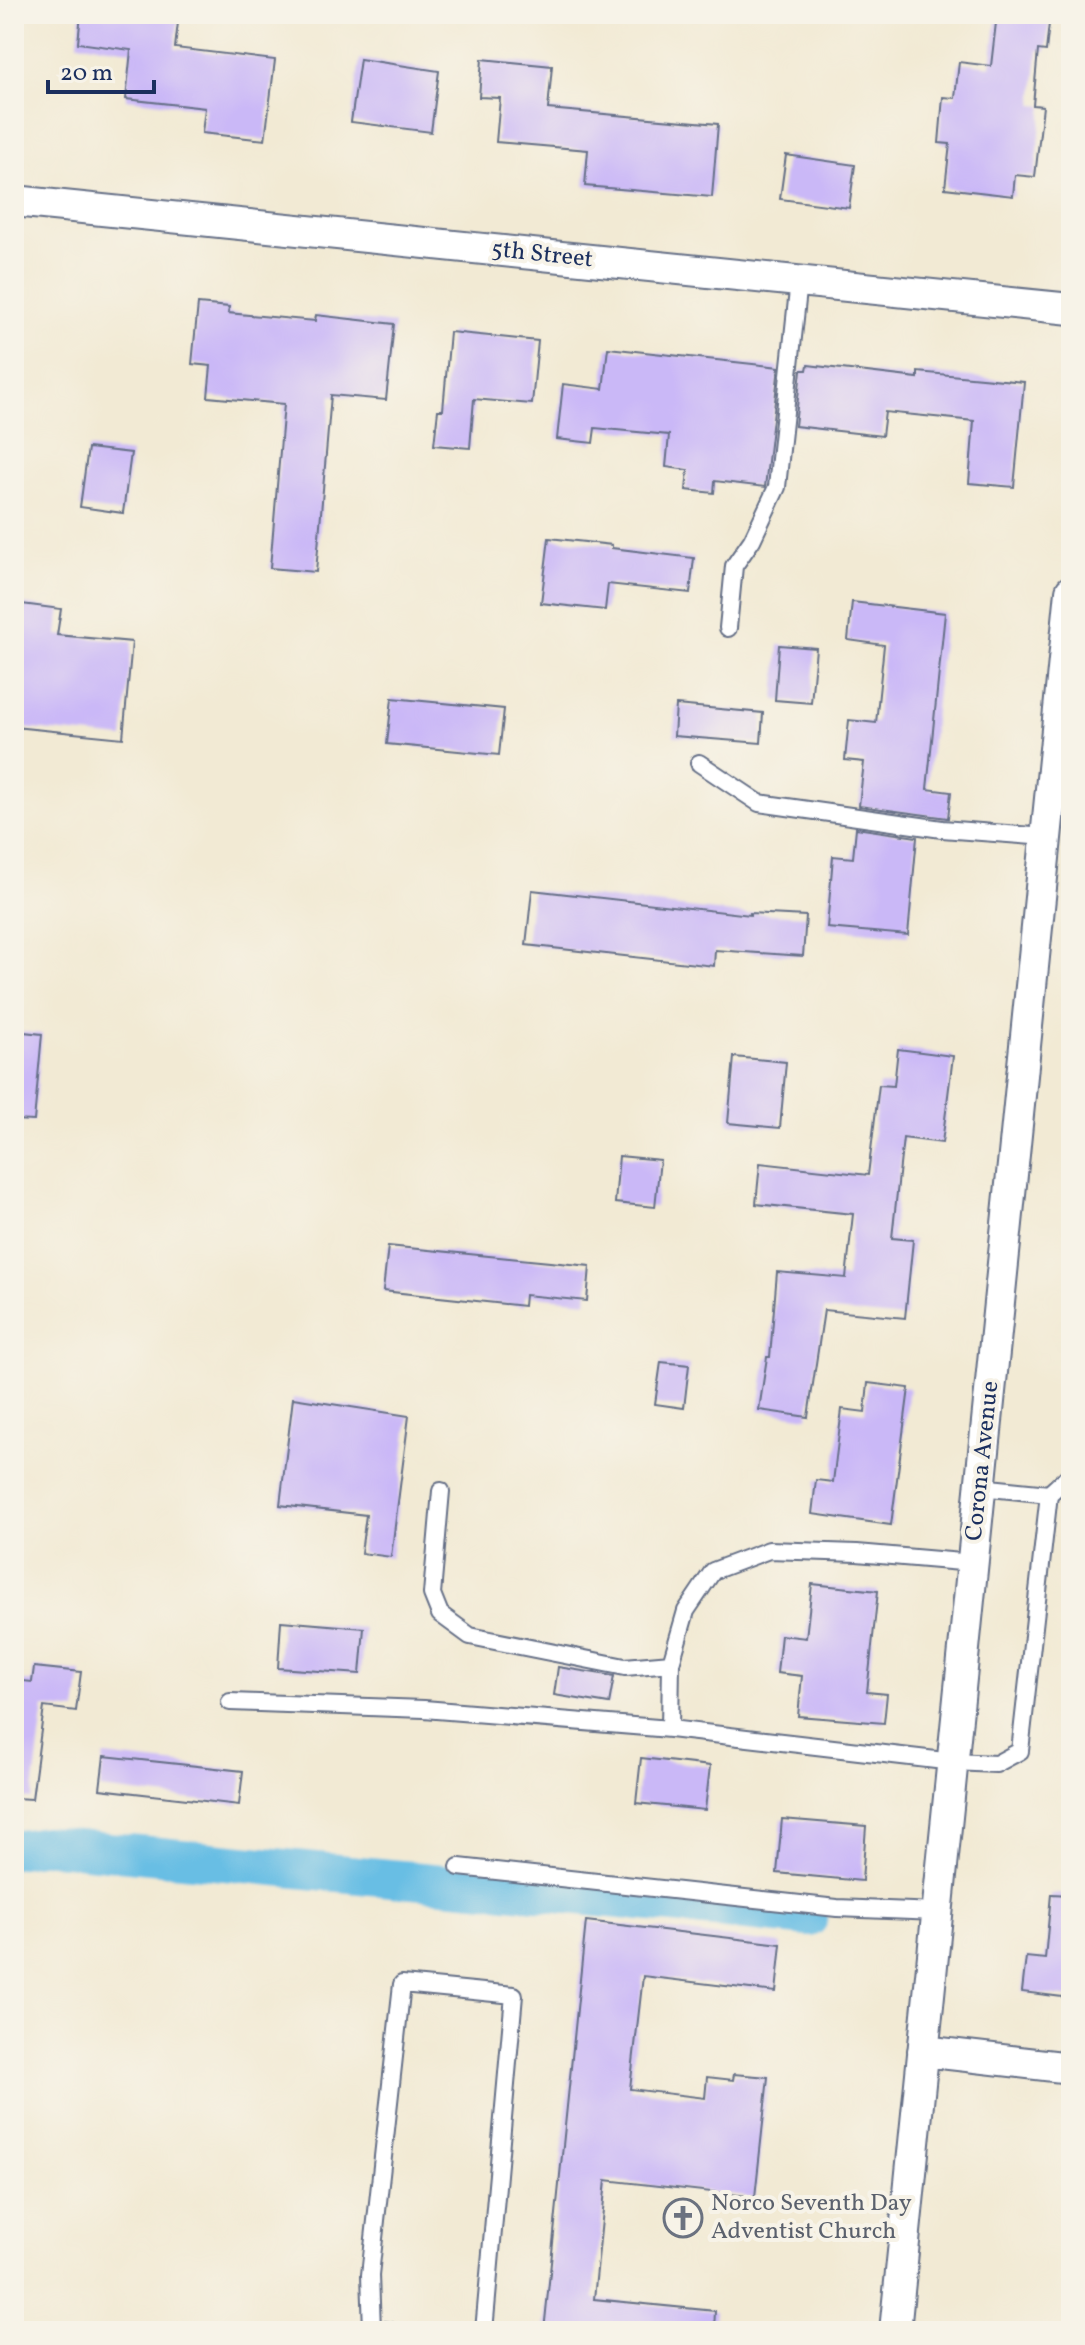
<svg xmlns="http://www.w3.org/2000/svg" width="1085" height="2345" font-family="Vollkorn,serif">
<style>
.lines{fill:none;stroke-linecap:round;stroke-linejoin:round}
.canal{stroke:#67bee4;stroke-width:38}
.building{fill:#cab8f7}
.service-casing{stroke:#667087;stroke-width:20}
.minor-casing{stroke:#667087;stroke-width:34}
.service{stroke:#fff;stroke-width:16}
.minor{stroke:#fff;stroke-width:30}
.labels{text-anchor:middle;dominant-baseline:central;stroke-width:8;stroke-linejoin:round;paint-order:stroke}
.street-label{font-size:24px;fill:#1b2f5e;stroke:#f7f3e8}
.worship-label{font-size:24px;fill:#5b616d;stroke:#f7f3e8;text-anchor:start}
</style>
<rect width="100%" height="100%" fill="#f7f3e8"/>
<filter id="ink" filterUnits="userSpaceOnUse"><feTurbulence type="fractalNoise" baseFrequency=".0125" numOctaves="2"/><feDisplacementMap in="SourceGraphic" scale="16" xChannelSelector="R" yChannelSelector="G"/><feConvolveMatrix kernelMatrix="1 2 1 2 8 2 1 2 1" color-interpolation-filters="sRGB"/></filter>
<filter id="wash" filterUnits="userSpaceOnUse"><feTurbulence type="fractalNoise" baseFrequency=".006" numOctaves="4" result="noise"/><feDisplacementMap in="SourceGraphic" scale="32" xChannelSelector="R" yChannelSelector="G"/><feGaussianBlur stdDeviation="1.8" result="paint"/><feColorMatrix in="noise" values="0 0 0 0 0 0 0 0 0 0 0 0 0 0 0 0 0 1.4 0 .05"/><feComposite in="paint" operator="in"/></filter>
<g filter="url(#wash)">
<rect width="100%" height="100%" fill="#f2ead4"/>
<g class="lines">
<path class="canal" d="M 14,1850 L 45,1845 L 809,1918"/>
</g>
<g id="blocks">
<path class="building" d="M 81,14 L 179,14 L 175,48 L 275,60 L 265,140 L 202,133 L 205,108 L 126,99 L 131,50 L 78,43 Z
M 997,14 L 1050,14 L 1046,51 L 1038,50 L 1033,105 L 1043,106 L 1035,177 L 1015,175 L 1013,196 L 945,188 L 950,144 L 939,143 L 943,97 L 955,98 L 959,62 L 991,66 Z
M 360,59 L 439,71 L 431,132 L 351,122 Z
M 482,59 L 552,66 L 548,109 L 718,124 L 712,197 L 585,186 L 588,150 L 496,142 L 500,98 L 479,97 Z
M 786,155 L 855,165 L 849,208 L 780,199 Z
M 198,304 L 229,307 L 228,313 L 315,321 L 316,315 L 394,324 L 386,400 L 331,395 L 316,572 L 270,568 L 284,404 L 208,397 L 211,366 L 192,364 Z
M 450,332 L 538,341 L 532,404 L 474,399 L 470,448 L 434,445 L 438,410 L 443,410 Z
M 608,348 L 779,367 L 765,487 L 715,481 L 714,493 L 686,490 L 688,470 L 666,467 L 669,435 L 595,428 L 593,443 L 557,439 L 563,384 L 603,389 Z
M 808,365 L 918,378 L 918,372 L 1024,382 L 1014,487 L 969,483 L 974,421 L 885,412 L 882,436 L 795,426 L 801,370 L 807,370 Z
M 88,448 L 131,453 L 123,513 L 80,507 Z
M 549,538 L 612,545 L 612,548 L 694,558 L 690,593 L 608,584 L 605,610 L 541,603 Z
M 852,602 L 945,613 L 927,789 L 951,792 L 948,818 L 859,806 L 864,762 L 845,760 L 849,720 L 876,723 L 884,645 L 848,640 Z
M 14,603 L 61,609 L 57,635 L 132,642 L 123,738 L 14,727 Z
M 779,645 L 816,648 L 811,703 L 775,700 Z
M 392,698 L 504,709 L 499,755 L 387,744 Z
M 676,705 L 763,713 L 761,743 L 674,736 Z
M 856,828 L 917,837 L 908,935 L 827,928 L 833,856 L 853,858 Z
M 532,890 L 750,915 L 750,913 L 806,916 L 803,956 L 715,950 L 714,966 L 526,945 Z
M 14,1031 L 42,1034 L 34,1121 L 14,1120 Z
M 898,1049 L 953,1056 L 942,1143 L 903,1138 L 892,1238 L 913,1240 L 905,1318 L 824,1310 L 808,1417 L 759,1410 L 767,1357 L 770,1357 L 777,1272 L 846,1278 L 853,1214 L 756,1204 L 760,1163 L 868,1175 L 879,1085 L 894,1086 Z
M 734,1057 L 786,1062 L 780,1128 L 728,1123 Z
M 619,1156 L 660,1160 L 655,1207 L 615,1203 Z
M 388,1246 L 590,1266 L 587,1301 L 525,1295 L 524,1306 L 383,1291 Z
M 661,1362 L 689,1365 L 684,1408 L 655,1404 Z
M 868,1383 L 909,1388 L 891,1525 L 812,1514 L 816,1480 L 833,1482 L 842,1409 L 865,1412 Z
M 293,1398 L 409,1416 L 391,1557 L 361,1553 L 366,1515 L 280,1505 Z
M 812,1584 L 878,1591 L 867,1692 L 887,1694 L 884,1723 L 798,1716 L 802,1676 L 777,1673 L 781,1635 L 806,1638 Z
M 281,1621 L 364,1628 L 360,1674 L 278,1668 Z
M 34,1667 L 81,1672 L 76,1711 L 44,1707 L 32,1799 L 14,1798 L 14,1680 L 32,1682 Z
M 558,1667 L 614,1676 L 609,1704 L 554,1695 Z
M 104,1756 L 243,1771 L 239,1805 L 100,1789 Z
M 641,1758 L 710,1766 L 705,1810 L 636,1803 Z
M 782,1819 L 866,1826 L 862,1881 L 777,1873 Z
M 1051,1894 L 1071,1895 L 1071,1998 L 1022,1992 L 1026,1957 L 1045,1959 Z
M 586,1921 L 781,1944 L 776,1992 L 643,1976 L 630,2089 L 705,2098 L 707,2077 L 733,2080 L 734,2074 L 768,2077 L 755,2197 L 606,2180 L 594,2299 L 715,2311 L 714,2331 L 544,2331 Z"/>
</g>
</g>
<g filter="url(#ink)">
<use href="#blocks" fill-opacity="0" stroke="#667087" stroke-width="2"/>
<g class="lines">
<defs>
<path id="service" d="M 728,628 L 734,566 L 752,540 L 777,487 L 799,281
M 699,763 L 759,803 L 942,829 L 1046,837
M 980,1487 L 1049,1494
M 441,1491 L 432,1594 L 440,1614 L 470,1636 L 625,1667 L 671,1663
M 230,1702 L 424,1709 L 670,1729 L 953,1762 L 996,1764 L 1020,1751 L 1049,1494 L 1071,1474
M 670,1729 L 671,1663 L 686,1611 L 713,1571 L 769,1550 L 857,1553 L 973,1563
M 459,1867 L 837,1908 L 937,1912
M 390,2331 L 372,2329 L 370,2275 L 402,1984 L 514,1995 L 484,2331"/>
<path id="minor" d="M 14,201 L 1071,309
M 923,2051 L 1071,2068
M 895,2331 L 1071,591"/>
</defs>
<use href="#service" class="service-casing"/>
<use href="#minor" class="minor-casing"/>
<use href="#service" class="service"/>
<use href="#minor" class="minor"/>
</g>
</g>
<defs>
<symbol id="church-ring" viewBox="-11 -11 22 22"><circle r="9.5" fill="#f7f3e8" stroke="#6b7280" stroke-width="1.5"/><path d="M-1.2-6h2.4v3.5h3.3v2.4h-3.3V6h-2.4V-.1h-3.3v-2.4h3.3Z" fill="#6b7280"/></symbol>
</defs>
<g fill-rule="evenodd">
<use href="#church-ring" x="661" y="2196" width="44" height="44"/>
</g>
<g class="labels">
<g class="street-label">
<text transform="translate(542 255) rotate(6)">5th Street</text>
<text transform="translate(983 1461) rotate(-84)">Corona Avenue</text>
</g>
<g class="worship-label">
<text x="711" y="2204">Norco Seventh Day<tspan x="711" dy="28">Adventist Church</tspan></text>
</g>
</g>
<rect width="1085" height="2345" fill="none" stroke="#f7f3e8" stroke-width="48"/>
<path d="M48 80v12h106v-12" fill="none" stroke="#1b2f5e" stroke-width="4"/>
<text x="60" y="80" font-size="24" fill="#1b2f5e" stroke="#f7f3e8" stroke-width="6" paint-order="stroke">20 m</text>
</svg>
